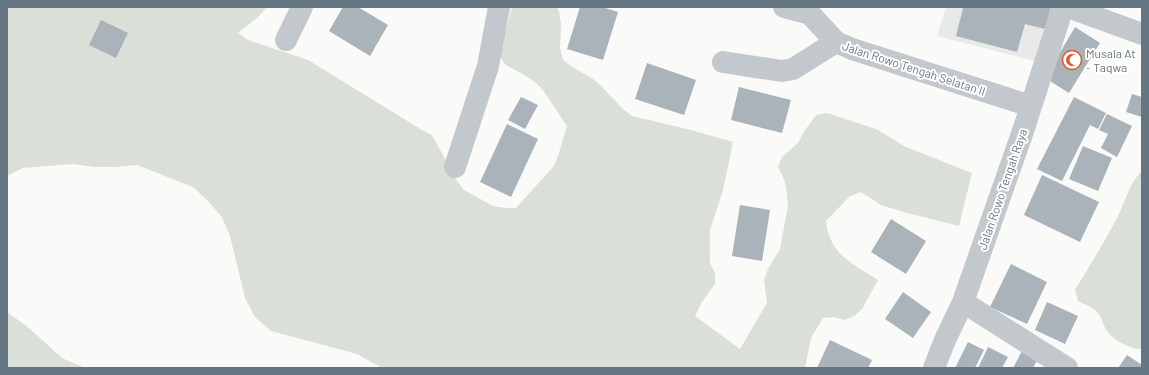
<svg xmlns="http://www.w3.org/2000/svg" width="1149" height="375" font-family="Barlow,sans-serif">
<style>
.built{fill:#e8e9e9}
.green{fill:#dadfd7}
.building{fill:#aab3b9}
.lines{fill:none;stroke-linecap:round;stroke-linejoin:round}
.minor{stroke:#c3c8cc;stroke-width:22}
.labels{text-anchor:middle;dominant-baseline:central;stroke-width:4;stroke-linejoin:round;paint-order:stroke}
.poi-label{font-size:12px;fill:#657683;stroke:#fff;text-anchor:start}
.street-label{font-size:12px;fill:#657683;stroke:#fff}
</style>
<rect width="100%" height="100%" fill="#fafaf8"/>
<path class="built" d="M 946,7 L 1056,7 L 1039,62 L 937,36 Z"/>
<path class="green" d="M 7,7 L 267,7 L 257,18 L 238,33 L 248,40 L 308,60 L 422,130 L 432,135 L 457,181 L 464,190 L 493,206 L 505,208 L 516,208 L 554,166 L 558,156 L 567,126 L 543,90 L 535,82 L 526,76 L 506,65 L 499,56 L 512,7 L 556,7 L 559,11 L 561,24 L 560,48 L 563,60 L 572,67 L 592,78 L 600,85 L 623,109 L 632,116 L 687,129 L 733,142 L 723,190 L 710,230 L 710,263 L 715,273 L 715,284 L 702,302 L 695,316 L 740,349 L 767,303 L 764,280 L 768,269 L 780,249 L 788,206 L 786,186 L 783,177 L 778,167 L 782,157 L 798,143 L 803,133 L 816,115 L 827,113 L 876,129 L 906,147 L 972,173 L 959,226 L 907,213 L 881,205 L 861,192 L 850,196 L 826,221 C 829,254 853,264 878,280 L 862,309 L 854,316 L 844,320 L 834,317 L 823,318 L 811,338 L 805,368 L 382,368 L 357,354 L 271,331 L 255,317 L 245,298 L 230,236 L 222,217 L 208,201 L 193,187 L 137,165 L 116,167 L 94,167 L 73,164 L 23,168 L 7,176 Z
M 1142,171 L 1142,349 C 1132,350 1113,340 1107,331 C 1103,325 1102,317 1097,312 C 1092,307 1084,304 1078,301 L 1075,290 C 1089,267 1103,244 1116,220 C 1125,204 1128,184 1142,171 Z
M 7,312 L 29,328 L 62,358 L 85,368 L 7,368 Z"/>
<path class="building" d="M 343,7 L 358,7 L 388,25 L 370,56 L 329,31 Z
M 580,7 L 602,7 L 618,12 L 603,60 L 567,49 Z
M 960,7 L 1051,7 L 1045,29 L 1025,24 L 1017,52 L 956,36 L 963,8 Z
M 101,20 L 128,33 L 116,58 L 89,45 Z
M 1075,27 L 1100,43 L 1069,93 L 1045,78 Z
M 647,63 L 696,80 L 684,115 L 635,99 Z
M 739,87 L 791,100 L 782,133 L 731,120 Z
M 1132,94 L 1142,97 L 1142,117 L 1126,112 Z
M 521,97 L 538,105 L 525,129 L 508,120 Z
M 1074,97 L 1106,113 L 1098,129 L 1090,125 L 1062,181 L 1037,169 Z
M 1107,114 L 1132,126 L 1117,157 L 1101,148 L 1108,134 L 1099,130 Z
M 507,124 L 538,139 L 511,197 L 480,182 Z
M 1083,146 L 1112,158 L 1098,191 L 1069,179 Z
M 1042,175 L 1099,202 L 1080,242 L 1024,215 Z
M 740,205 L 770,210 L 762,261 L 732,256 Z
M 891,219 L 926,241 L 906,274 L 871,252 Z
M 1011,264 L 1047,282 L 1027,324 L 990,307 Z
M 903,292 L 931,312 L 913,338 L 885,319 Z
M 1047,302 L 1078,316 L 1065,344 L 1035,330 Z
M 830,340 L 872,360 L 868,368 L 817,368 Z
M 968,342 L 984,350 L 975,368 L 955,368 Z
M 988,347 L 1008,357 L 1002,368 L 978,368 Z
M 1023,349 L 1039,357 L 1033,368 L 1013,368 Z
M 1127,355 L 1142,365 L 1142,368 L 1118,368 Z"/>
<g class="lines">
<path class="minor" d="M 784,7 L 810,14 L 836,42 L 852,49 L 1031,106
M 1068,7 L 1142,34
M 286,40 L 302,7
M 723,62 L 782,71 L 793,69 L 836,42
M 455,167 L 488,66 L 499,7
M 963,302 L 1067,368
M 934,368 L 945,340 L 963,302 L 1023,131 L 1063,7"/>
</g>
<defs>
<symbol id="mosque-ring" viewBox="-11 -11 22 22"><circle r="9.5" fill="#fff" stroke="#e4572e" stroke-width="1.5"/><path d="M3.5-4.9A6 6 0 1 0 3.5 4.9A5 5 0 1 1 3.5-4.9Z" fill="#e4572e"/></symbol>
</defs>
<g fill-rule="evenodd">
<use href="#mosque-ring" x="1061" y="49" width="22" height="22"/>
</g>
<g class="labels">
<g class="poi-label">
<text x="1086" y="53">Musala At<tspan x="1086" dy="14">- Taqwa</tspan></text>
</g>
<g class="street-label">
<text transform="translate(914 68) rotate(18)">Jalan Rowo Tengah Selatan II</text>
<text transform="translate(1002 189) rotate(-71)">Jalan Rowo Tengah Raya</text>
</g>
</g>
<rect width="1149" height="375" fill="none" stroke="#657683" stroke-width="16"/>
</svg>
